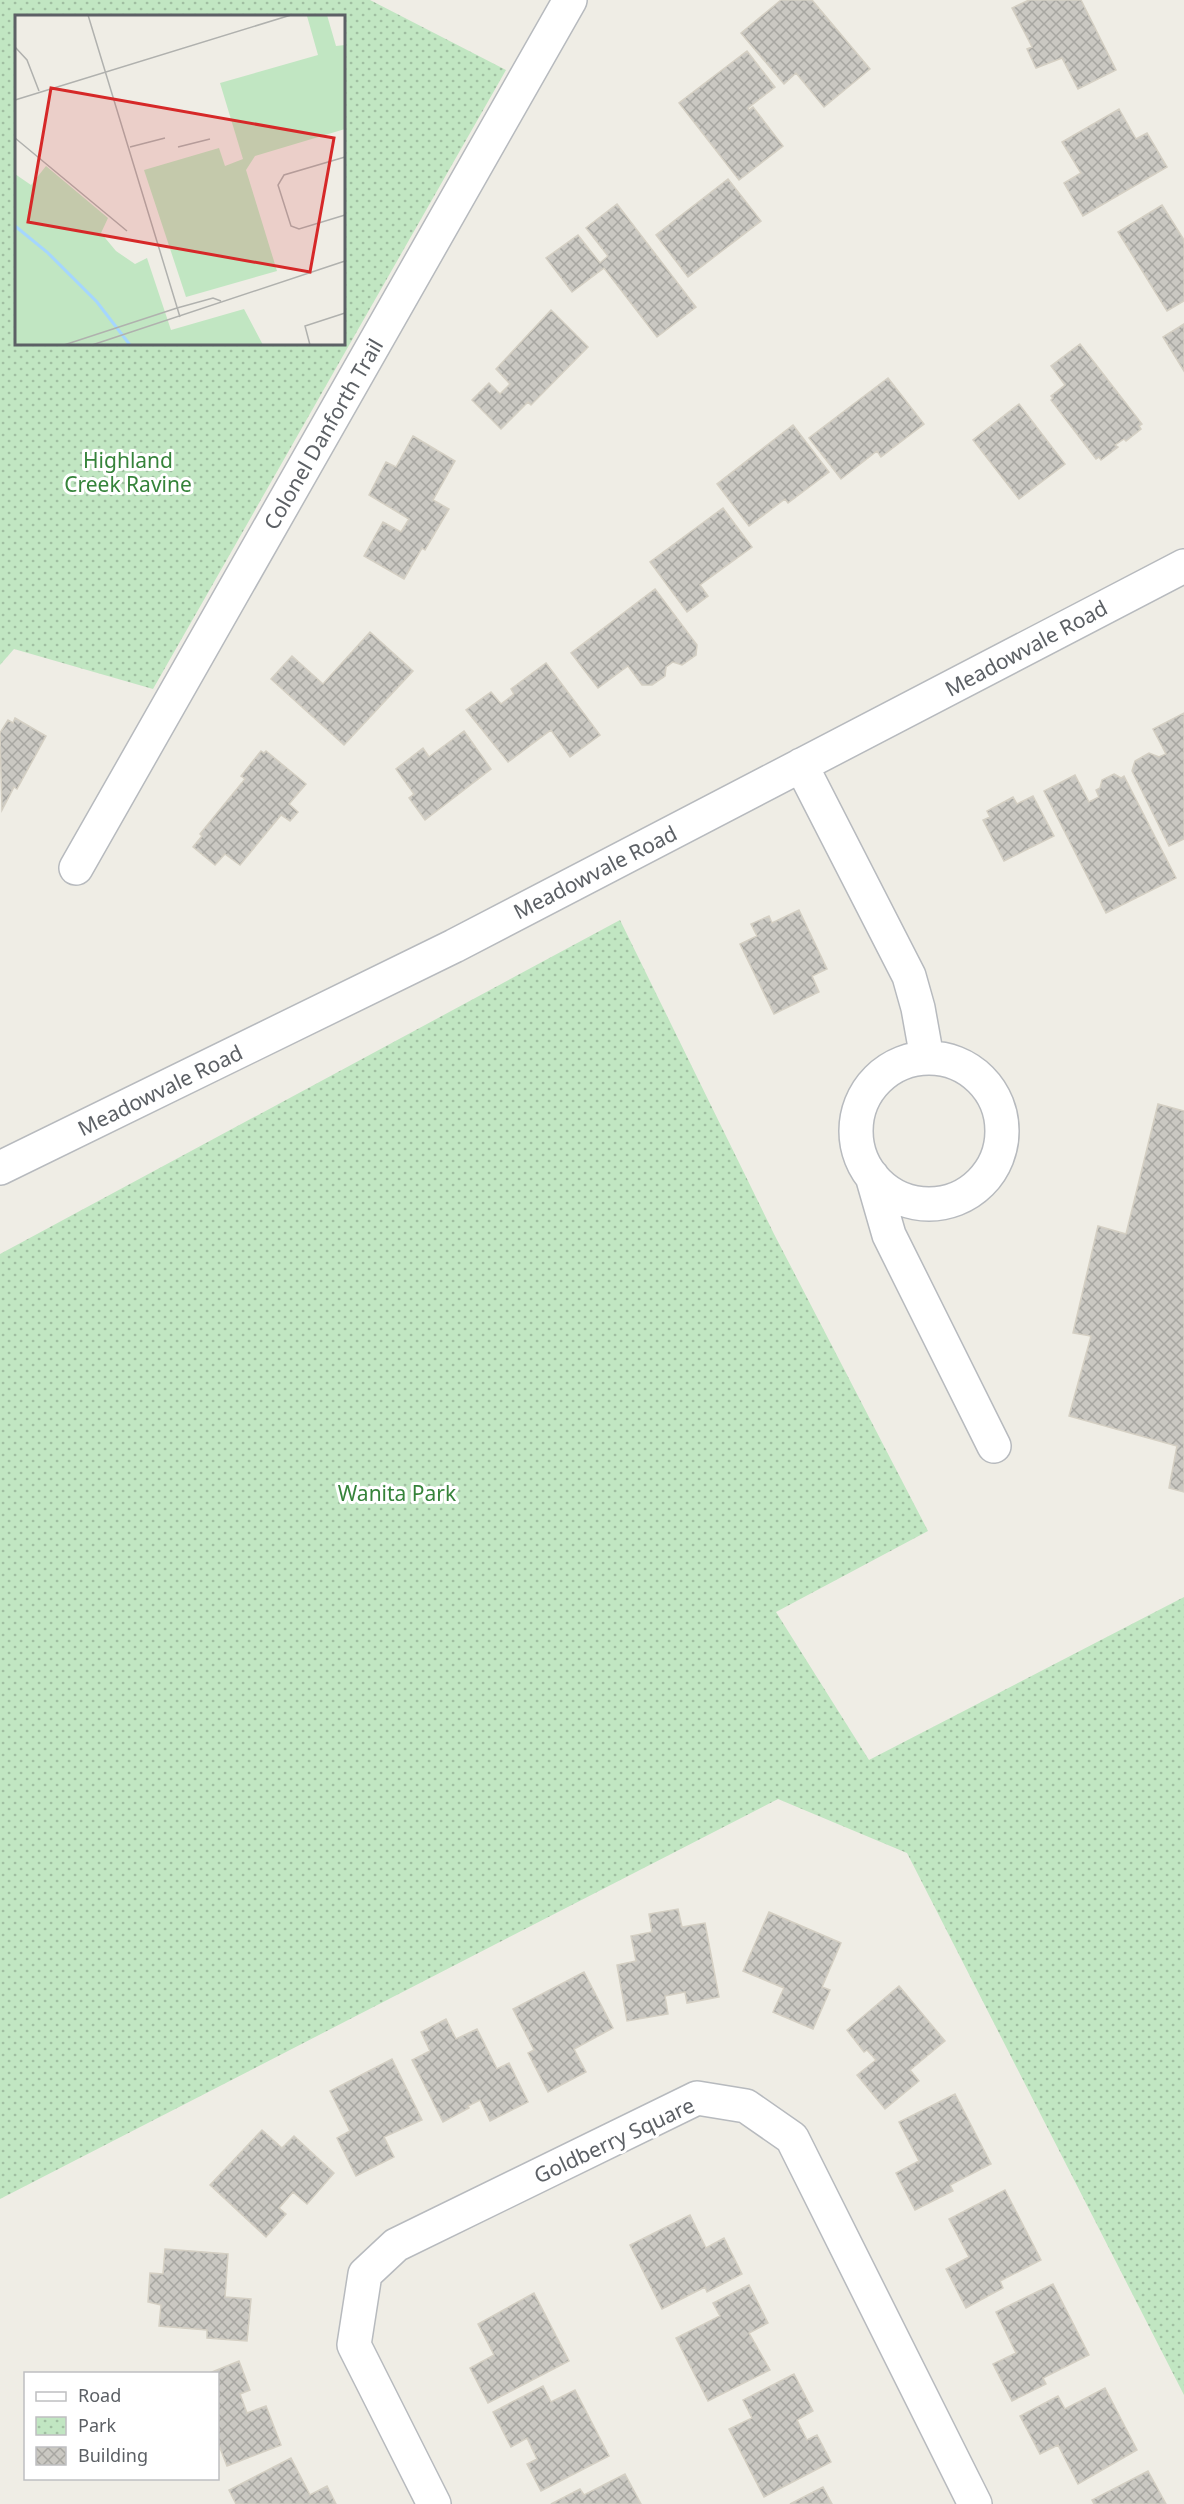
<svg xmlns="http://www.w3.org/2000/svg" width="1184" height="2504" font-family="'Noto Sans',sans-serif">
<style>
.park{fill:url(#park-dots);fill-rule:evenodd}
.building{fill:url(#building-cross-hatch);stroke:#d4cfc3;stroke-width:1.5}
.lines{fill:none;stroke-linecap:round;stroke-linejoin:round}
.minor-casing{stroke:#b7babe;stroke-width:36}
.minor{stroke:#fff;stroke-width:33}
.labels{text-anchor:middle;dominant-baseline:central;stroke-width:6;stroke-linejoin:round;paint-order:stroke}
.street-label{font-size:21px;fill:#5c6065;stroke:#fff}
.park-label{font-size:21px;fill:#35833a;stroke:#fff}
.inset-river{fill:none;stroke:#a5d6fe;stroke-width:3}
.inset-road{fill:none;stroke:#b0b1ae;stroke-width:1.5}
.view{fill:#d62828;fill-opacity:0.15;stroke:#d62828;stroke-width:3}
.inset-edge{fill:none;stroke:#5c6065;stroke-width:3}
</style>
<defs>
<pattern id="park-dots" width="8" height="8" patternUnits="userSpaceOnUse" patternTransform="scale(1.5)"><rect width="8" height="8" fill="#c1e6c2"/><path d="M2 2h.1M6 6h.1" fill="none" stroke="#a0bea1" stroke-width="1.8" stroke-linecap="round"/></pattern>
<pattern id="building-cross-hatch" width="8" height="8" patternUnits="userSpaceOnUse" patternTransform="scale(1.5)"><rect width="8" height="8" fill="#cac8c2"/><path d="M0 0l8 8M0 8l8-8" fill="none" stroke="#a7a6a1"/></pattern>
</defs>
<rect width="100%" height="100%" fill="#efede5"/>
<path class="park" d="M 0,0 L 370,0 L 506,70 L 153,689 L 14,649 L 0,665 ZM 16,16 L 344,16 L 344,344 L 16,344 Z
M 620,920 L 774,1234 L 928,1531 L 776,1612 L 869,1760 L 1184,1597 L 1184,2395 L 907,1853 L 778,1799 L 0,2199 L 0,1254 Z"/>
<path class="building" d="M 781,0 L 812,0 L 870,69 L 824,107 L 796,73 L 784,84 L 741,33 Z
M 1029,0 L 1081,0 L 1116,70 L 1078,89 L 1062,58 L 1036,68 L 1027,49 L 1032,47 L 1012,8 Z
M 747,51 L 775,87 L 748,108 L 749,110 L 753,107 L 783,146 L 739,180 L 679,103 Z
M 1119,109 L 1136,139 L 1147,133 L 1167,167 L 1083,216 L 1064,183 L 1081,173 L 1062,142 Z
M 728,179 L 761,221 L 688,277 L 656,235 Z
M 617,204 L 696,307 L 657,337 L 604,268 L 572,292 L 546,258 L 578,235 L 600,263 L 608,256 L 586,228 Z
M 1162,205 L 1184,240 L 1184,301 L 1167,311 L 1118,232 Z
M 551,310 L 588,347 L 531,405 L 528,402 L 501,429 L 472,400 L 489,383 L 500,394 L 510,384 L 496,369 Z
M 1184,324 L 1184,371 L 1163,337 Z
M 1080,344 L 1142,424 L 1139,426 L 1141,429 L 1126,441 L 1124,439 L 1115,445 L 1118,447 L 1101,460 L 1099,457 L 1096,459 L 1051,400 L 1053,398 L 1051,396 L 1065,385 L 1051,366 Z
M 888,378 L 924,424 L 881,457 L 877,451 L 841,479 L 809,438 Z
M 1019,404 L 1065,464 L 1019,499 L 973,440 Z
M 793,425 L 829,472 L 788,503 L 785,499 L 749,526 L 717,484 Z
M 413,436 L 455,461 L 433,500 L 449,509 L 425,550 L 422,548 L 404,579 L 364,556 L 383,522 L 401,532 L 409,519 L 369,495 L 386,462 L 396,467 Z
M 723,508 L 752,547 L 700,585 L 708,596 L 687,612 L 650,562 Z
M 655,589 L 697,645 L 696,655 L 682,665 L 673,662 L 666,667 L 665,676 L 652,685 L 642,685 L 628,666 L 598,688 L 571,653 Z
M 370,632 L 413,671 L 344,745 L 271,679 L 292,656 L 323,684 Z
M 546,663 L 600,735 L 570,757 L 551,730 L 508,762 L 466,710 L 491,692 L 501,704 L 514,694 L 511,689 Z
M 1184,713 L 1184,839 L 1169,846 L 1132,771 L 1135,761 L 1149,753 L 1159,757 L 1166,754 L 1153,729 Z
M 15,718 L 46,736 L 17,789 L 14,787 L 2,810 L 0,733 L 8,720 L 13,723 Z
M 464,731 L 491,769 L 425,820 L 409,798 L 414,794 L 396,769 L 423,748 L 429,757 Z
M 261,751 L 264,753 L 266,751 L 306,784 L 289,804 L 298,812 L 290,821 L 281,815 L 240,865 L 225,854 L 215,865 L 193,847 L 202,836 L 200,834 L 245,779 L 241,776 Z
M 1114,774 L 1121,778 L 1124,776 L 1176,878 L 1106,913 L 1044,791 L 1075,775 L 1089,802 L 1099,797 L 1096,790 L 1100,788 L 1102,780 Z
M 1033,796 L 1054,836 L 1004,861 L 983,820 L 990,817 L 987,811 L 1013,797 L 1017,804 Z
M 799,910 L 827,969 L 812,976 L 819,992 L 774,1014 L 740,944 L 757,936 L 751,924 L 769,916 L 772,923 Z
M 1158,1104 L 1184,1111 L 1184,1492 L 1169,1488 L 1177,1446 L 1069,1416 L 1091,1336 L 1073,1333 L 1098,1226 L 1126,1234 Z
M 678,1909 L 682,1927 L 705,1923 L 719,1997 L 687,2003 L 685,1992 L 665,1996 L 668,2014 L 627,2021 L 617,1965 L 636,1961 L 631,1936 L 652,1932 L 649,1914 Z
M 769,1912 L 841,1943 L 822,1987 L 830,1990 L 813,2029 L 773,2012 L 784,1988 L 743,1971 Z
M 584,1972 L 613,2028 L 574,2049 L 586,2072 L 548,2092 L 528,2053 L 534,2050 L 513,2009 Z
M 899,1986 L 945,2041 L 910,2070 L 919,2081 L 885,2109 L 857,2075 L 876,2060 L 867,2050 L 864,2052 L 847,2030 Z
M 446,2019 L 456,2039 L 477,2029 L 497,2069 L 509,2063 L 528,2102 L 490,2121 L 480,2100 L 468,2106 L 469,2108 L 443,2122 L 412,2060 L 430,2051 L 421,2032 Z
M 392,2059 L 422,2120 L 384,2137 L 394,2157 L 356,2176 L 337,2138 L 350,2131 L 330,2091 Z
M 955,2094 L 991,2164 L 950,2185 L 953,2191 L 915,2210 L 896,2173 L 919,2161 L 899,2122 Z
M 262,2130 L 282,2148 L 294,2136 L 334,2173 L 307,2204 L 293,2192 L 279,2208 L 286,2214 L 266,2237 L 210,2185 Z
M 1005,2190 L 1041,2260 L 1000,2281 L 1003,2288 L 966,2308 L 946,2269 L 969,2257 L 949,2219 Z
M 690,2215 L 706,2248 L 724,2238 L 742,2274 L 707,2292 L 705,2287 L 662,2309 L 630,2245 Z
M 165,2249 L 228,2254 L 225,2297 L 251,2299 L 247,2341 L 207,2338 L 207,2330 L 159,2326 L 161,2305 L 148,2302 L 150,2273 L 163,2274 Z
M 1053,2284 L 1089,2355 L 1043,2378 L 1046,2384 L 1012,2401 L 993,2364 L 1016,2353 L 996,2312 Z
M 749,2285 L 768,2323 L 749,2333 L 770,2370 L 708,2401 L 676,2338 L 720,2316 L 713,2303 Z
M 534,2293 L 569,2361 L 488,2403 L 470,2368 L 494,2355 L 478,2324 Z
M 239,2361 L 250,2390 L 240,2394 L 247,2413 L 266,2406 L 281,2445 L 227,2466 L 220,2448 L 218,2449 L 218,2374 L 207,2374 Z
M 794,2374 L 813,2411 L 797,2420 L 807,2440 L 817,2435 L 831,2462 L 764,2497 L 729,2429 L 752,2418 L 743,2400 Z
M 543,2386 L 551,2402 L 575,2390 L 609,2456 L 541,2491 L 527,2464 L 537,2459 L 527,2438 L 511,2447 L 493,2412 Z
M 1105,2388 L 1137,2450 L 1078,2484 L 1058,2445 L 1040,2454 L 1020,2416 L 1058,2396 L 1065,2409 Z
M 291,2458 L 310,2495 L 327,2486 L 336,2504 L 236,2504 L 229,2490 Z
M 1148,2471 L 1166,2504 L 1094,2504 L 1092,2500 Z
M 625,2474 L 641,2504 L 551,2504 L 580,2489 L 584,2495 Z
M 823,2487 L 832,2504 L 790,2504 Z"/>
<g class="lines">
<defs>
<path id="minor" d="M 801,765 L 909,976 L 918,1008 L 927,1058
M 76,868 L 570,0
M856 1131a73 73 0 1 1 146 0a73 73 0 1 1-146 0Z
M 0,1168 L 454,946 L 1184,566
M 872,1176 L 889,1235 L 994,1446
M 434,2504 L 354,2345 L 365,2274 L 396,2245 L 697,2098 L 746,2106 L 792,2138 L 975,2504"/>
</defs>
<use href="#minor" class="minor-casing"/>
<use href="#minor" class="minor"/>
</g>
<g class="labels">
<g class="street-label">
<text transform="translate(323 434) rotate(-60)">Colonel Danforth Trail</text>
<text transform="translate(1026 648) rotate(-28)">Meadowvale Road</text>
<text transform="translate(595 872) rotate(-27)">Meadowvale Road</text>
<text transform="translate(160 1090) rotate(-26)">Meadowvale Road</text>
<text transform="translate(614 2140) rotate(-25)">Goldberry Square</text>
</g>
<g class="park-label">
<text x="128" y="460">Highland<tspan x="128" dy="24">Creek Ravine</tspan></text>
<text x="397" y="1493">Wanita Park</text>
</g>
</g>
<g transform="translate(15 15)">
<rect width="330" height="330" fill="#efede5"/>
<path d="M 312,0 L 321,31 L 330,30 L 330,114 L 240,141 L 231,155 L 262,256 L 171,282 L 129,155 L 204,133 L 210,151 L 228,144 L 205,68 L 303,40 L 292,1 ZM 31,151 L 93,203 L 86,218 L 101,236 L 120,249 L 132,243 L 156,315 L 229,294 L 248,330 L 0,330 L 0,159 L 16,170 Z" fill="#c1e6c2"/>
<path class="inset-river" d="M 0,211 L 32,237 L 82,287 L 115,330"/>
<path class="inset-road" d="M 73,0 L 165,302M 0,32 L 12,45 L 24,76M 0,85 L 276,0M 0,123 L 112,216M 115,132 L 150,123M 163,132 L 195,124M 330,142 L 269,160 L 263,170 L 276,211 L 284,214 L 330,200M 49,330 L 162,293 L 198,283 L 206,286M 77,330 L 330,246M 295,330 L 290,311 L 330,298"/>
<path class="view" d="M 36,73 L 319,123 L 295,257 L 13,207 Z"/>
<rect width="330" height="330" class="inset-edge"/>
</g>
<rect x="24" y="2372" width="195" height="108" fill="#ffffff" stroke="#bebfc1" stroke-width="1.5"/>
<rect x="36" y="2392" width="30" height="9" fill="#ffffff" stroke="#bebfc1" stroke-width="1.5"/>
<text x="78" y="2402" font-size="18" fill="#5c6065">Road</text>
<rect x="36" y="2417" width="30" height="18" fill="url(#park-dots)" stroke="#bebfc1" stroke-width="1.5"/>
<text x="78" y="2432" font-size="18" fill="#5c6065">Park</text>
<rect x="36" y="2447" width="30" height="18" fill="url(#building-cross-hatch)" stroke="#bebfc1" stroke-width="1.5"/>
<text x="78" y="2462" font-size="18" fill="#5c6065">Building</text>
</svg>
